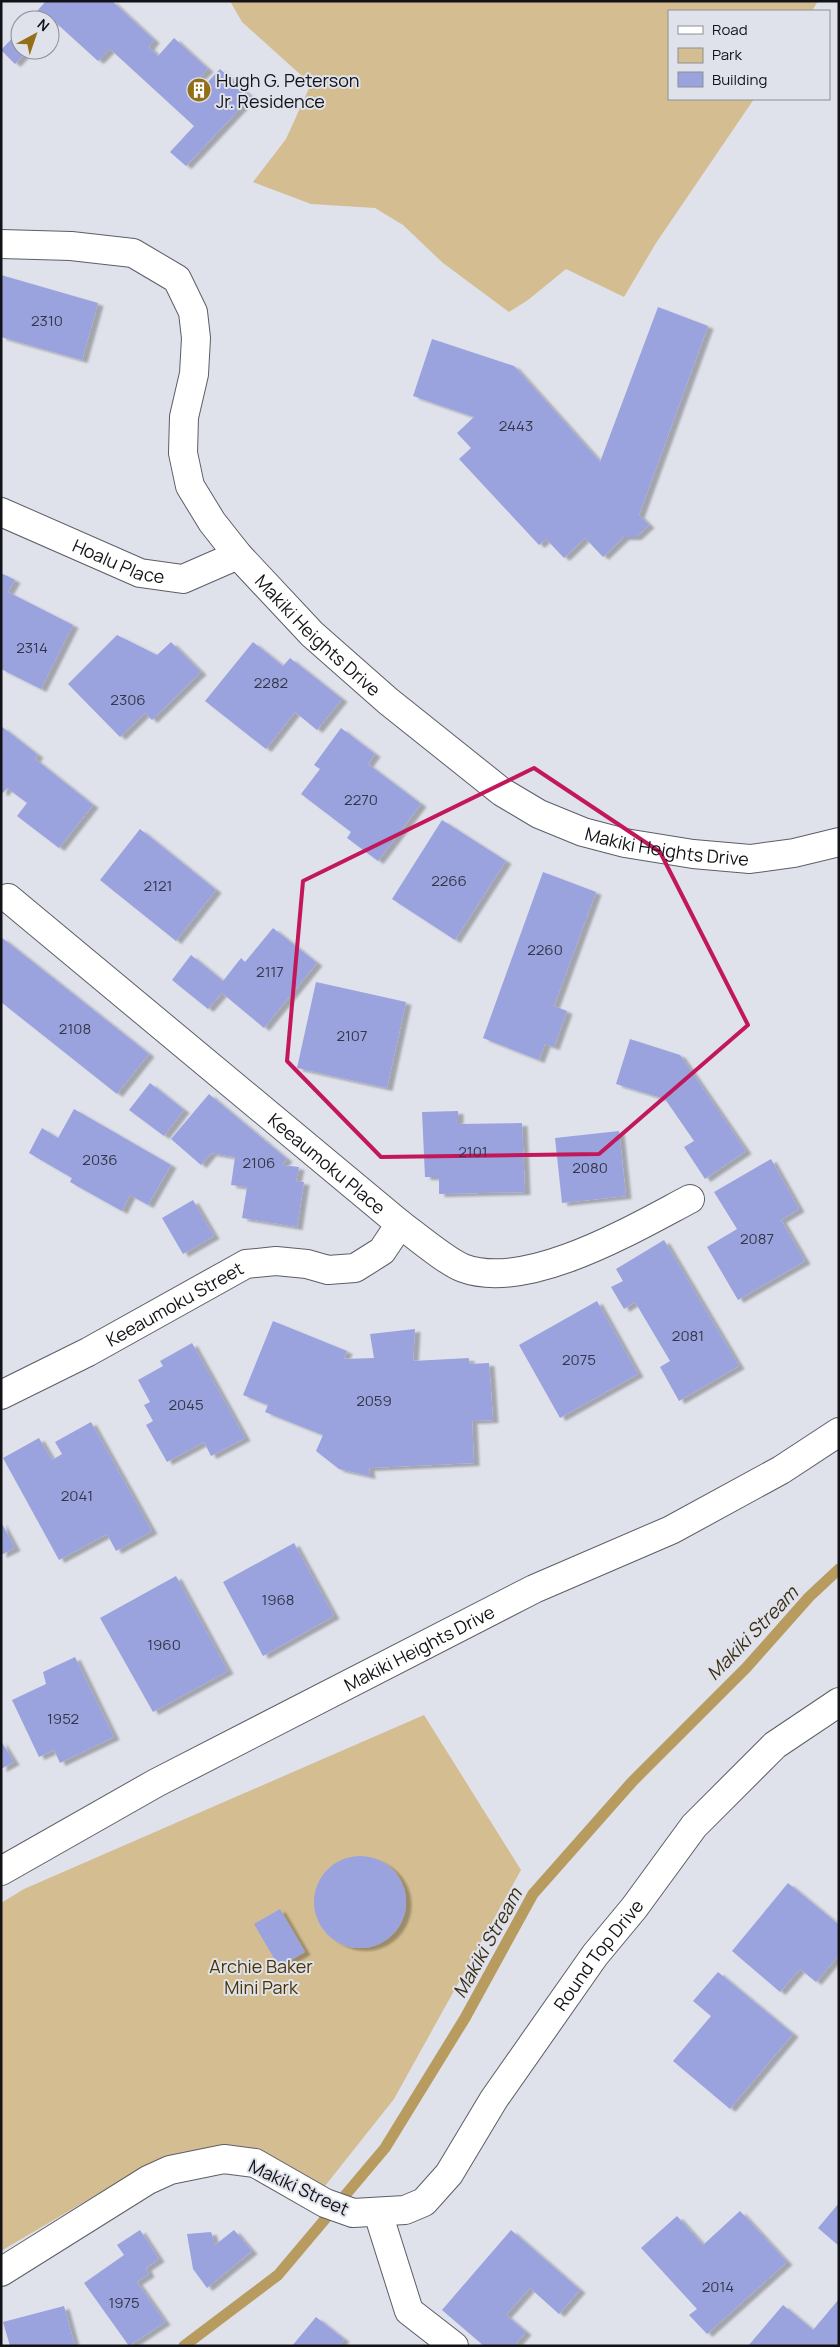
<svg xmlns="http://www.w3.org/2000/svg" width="840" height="2347" font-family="Manrope,sans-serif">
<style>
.green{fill:#d4be91}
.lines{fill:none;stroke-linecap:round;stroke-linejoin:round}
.stream{stroke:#b89c5f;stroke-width:11}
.building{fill:#9aa3de;filter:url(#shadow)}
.minor-casing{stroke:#5c5e67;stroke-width:30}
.tertiary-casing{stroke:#5c5e67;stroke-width:30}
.minor{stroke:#fff;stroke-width:28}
.tertiary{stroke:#fff;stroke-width:28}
.marked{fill:none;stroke:#c2185b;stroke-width:4;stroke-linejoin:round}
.labels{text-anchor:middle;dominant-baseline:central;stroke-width:4;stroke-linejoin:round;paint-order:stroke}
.number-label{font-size:15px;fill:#343749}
.poi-label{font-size:18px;fill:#121317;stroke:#dfe1eb;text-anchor:start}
.street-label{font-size:18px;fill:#121317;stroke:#dfe1eb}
.park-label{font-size:18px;fill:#493500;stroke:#dfe1eb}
.water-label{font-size:19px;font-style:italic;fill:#3c3014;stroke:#dfe1eb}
</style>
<defs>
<filter id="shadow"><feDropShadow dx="5.5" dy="3" stdDeviation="1" flood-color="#0004"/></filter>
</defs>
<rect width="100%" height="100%" fill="#dfe1eb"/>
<path class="green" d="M 230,1 L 818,1 L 812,11 L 669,11 L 669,99 L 754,99 L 656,243 L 624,297 L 566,269 L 528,300 L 509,312 L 443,263 L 403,225 L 375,208 L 311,204 L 253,182 L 286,139 L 311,84 L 242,22 Z
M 424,1715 L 521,1870 L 394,2099 L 321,2191 L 286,2164 L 261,2154 L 207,2150 L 180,2154 L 130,2175 L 1,2251 L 1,1903 L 24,1889 Z"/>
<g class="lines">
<path class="stream" d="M 184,2346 L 278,2275 L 385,2148 L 465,2018 L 533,1894 L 632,1782 L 746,1668 L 809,1597 L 839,1569"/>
</g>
<path class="building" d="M 46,1 L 112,1 L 154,40 L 149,47 L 158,56 L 174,38 L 208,69 L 199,78 L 206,84 L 220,69 L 251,97 L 186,166 L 170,152 L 194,126 L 110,49 L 98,61 L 54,21 L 50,26 L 50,20 L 29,20 Z
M 20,30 L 20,50 L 28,50 L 15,64 L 1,50 Z
M 1,275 L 98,303 L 82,360 L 1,337 Z
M 658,307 L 708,326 L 639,515 L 649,525 L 636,537 L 624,537 L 603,557 L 585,538 L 564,558 L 546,539 L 539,545 L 459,459 L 471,448 L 457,433 L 474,417 L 413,396 L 432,339 L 514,366 L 600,462 Z
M 1,573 L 15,580 L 8,592 L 73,625 L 41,689 L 1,669 Z
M 117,635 L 157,655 L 171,642 L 201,672 L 152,720 L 145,713 L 120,737 L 68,684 Z
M 253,642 L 283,666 L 290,658 L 342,699 L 317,730 L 295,712 L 266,749 L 205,701 Z
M 1,726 L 38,755 L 35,759 L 93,805 L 59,848 L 17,816 L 27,803 L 7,788 L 3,793 L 1,792 Z
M 341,728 L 375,754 L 368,764 L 421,804 L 378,861 L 347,838 L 351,832 L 301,794 L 320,769 L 314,765 Z
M 442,820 L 506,861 L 455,940 L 392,899 Z
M 140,829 L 216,890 L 176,941 L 100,880 Z
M 543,872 L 596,892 L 554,1006 L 567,1011 L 554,1047 L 545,1044 L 539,1060 L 483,1038 Z
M 273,928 L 317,963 L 264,1028 L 222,993 L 208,1009 L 172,980 L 191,955 L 223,981 L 241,958 L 245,962 Z
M 1,937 L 149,1054 L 117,1094 L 1,1002 Z
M 316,982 L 406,1002 L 387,1088 L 297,1068 Z
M 630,1039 L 680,1055 L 746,1151 L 705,1179 L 684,1147 L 694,1141 L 665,1099 L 616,1084 Z
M 150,1083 L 184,1110 L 164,1136 L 129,1110 Z
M 209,1094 L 287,1159 L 282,1165 L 299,1167 L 296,1181 L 304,1182 L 297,1227 L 242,1218 L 247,1187 L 231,1185 L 235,1157 L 211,1153 L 201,1165 L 171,1139 Z
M 74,1109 L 171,1165 L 148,1205 L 130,1195 L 122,1211 L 70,1182 L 72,1178 L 29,1153 L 42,1128 L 58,1138 Z
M 458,1111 L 458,1124 L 522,1123 L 525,1192 L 439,1194 L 439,1177 L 425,1177 L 422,1112 Z
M 619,1131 L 626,1196 L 562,1203 L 555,1138 Z
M 771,1159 L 799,1209 L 781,1220 L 805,1261 L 738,1300 L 707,1247 L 737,1229 L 714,1192 Z
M 193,1200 L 214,1236 L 183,1254 L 162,1218 Z
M 664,1240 L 739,1366 L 679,1401 L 660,1367 L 670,1361 L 635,1302 L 624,1309 L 611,1287 L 623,1281 L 616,1269 Z
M 597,1301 L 638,1374 L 560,1418 L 519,1345 Z
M 273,1321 L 347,1351 L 344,1359 L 374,1358 L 370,1334 L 415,1329 L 413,1361 L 469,1358 L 469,1364 L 489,1363 L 493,1420 L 472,1421 L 474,1463 L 369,1468 L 370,1476 L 339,1469 L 316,1451 L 323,1435 L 265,1412 L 268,1405 L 243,1395 Z
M 192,1343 L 245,1438 L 211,1456 L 204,1442 L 167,1462 L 146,1425 L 153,1421 L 144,1405 L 150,1402 L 138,1380 L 163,1366 L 160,1361 Z
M 91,1422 L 152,1531 L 116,1551 L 107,1534 L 59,1560 L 3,1458 L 39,1438 L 52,1460 L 62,1454 L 55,1442 Z
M 1,1522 L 15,1548 L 1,1555 Z
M 294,1543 L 334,1616 L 263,1656 L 223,1582 Z
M 176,1576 L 228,1671 L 153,1712 L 100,1618 Z
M 75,1657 L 114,1737 L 60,1763 L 54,1750 L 39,1757 L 12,1700 L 46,1684 L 43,1672 Z
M 1,1741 L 14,1762 L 1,1769 Z
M314 1902a46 46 0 1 1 92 0a46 46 0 1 1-92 0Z
M 788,1883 L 839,1925 L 839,1955 L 816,1982 L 800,1969 L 780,1992 L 732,1951 Z
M 280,1909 L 305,1952 L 279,1967 L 254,1924 Z
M 718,1972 L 793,2034 L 730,2109 L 673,2061 L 711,2016 L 693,2001 Z
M 839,2203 L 839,2246 L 818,2228 Z
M 740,2211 L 787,2262 L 707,2334 L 689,2315 L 697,2309 L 641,2248 L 677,2216 L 703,2245 Z
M 140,2230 L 159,2259 L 146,2268 L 149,2274 L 137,2282 L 165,2322 L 129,2346 L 84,2283 L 124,2255 L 117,2245 Z
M 234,2230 L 252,2251 L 207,2288 L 193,2269 L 187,2234 L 211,2232 L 215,2245 Z
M 511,2230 L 580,2290 L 559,2314 L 530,2288 L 506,2315 L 526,2332 L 514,2346 L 484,2346 L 442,2310 Z
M 839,2299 L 839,2346 L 748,2346 L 783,2305 L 813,2330 Z
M 64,2306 L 75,2346 L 10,2346 L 3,2322 Z
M 316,2317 L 344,2339 L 339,2346 L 292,2346 Z"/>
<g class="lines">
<defs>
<g id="minor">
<path id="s1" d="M 1,512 L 140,573 L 183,579 L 238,555"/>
<path id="s2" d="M 8,898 L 400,1224 C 415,1235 447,1262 463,1268 C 527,1292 633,1229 690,1199"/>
<path id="s3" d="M 1,1395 L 88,1352 L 246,1264 L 276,1261 L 307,1264 L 328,1270 L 355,1268 L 382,1251 L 400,1224"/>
<path d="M 378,2213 L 409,2311 L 454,2346"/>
</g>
<g id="tertiary">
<path id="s4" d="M 1,244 L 71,246 L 133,253 L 177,279 L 193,312 L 196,338 L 194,374 L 184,417 L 183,453 L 190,486 L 212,522 L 238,555 L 312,634 L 388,701 L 502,792 L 539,814 L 583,832 L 625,843 L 693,854 L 750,859 L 794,853 L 839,842"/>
<path id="s5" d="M 1,1871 L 156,1783 L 534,1589 L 671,1530 L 781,1470 L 839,1432"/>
<path id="s6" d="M 1,2272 L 148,2180 L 170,2170 L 224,2159 L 255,2163 L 325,2203 L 353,2213 L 405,2210 L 424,2202 L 449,2174 L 494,2099 L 595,1955 L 634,1908 L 694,1826 L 775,1745 L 839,1702"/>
</g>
</defs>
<use href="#minor" class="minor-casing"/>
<use href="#tertiary" class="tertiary-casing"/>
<use href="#minor" class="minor"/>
<use href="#tertiary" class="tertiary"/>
</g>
<path class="marked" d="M 534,768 L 660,852 L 748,1025 L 599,1154 L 381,1157 L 287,1061 L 303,881 Z"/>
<defs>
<symbol id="building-disc" viewBox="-11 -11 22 22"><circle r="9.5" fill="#937018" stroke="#dfe1eb"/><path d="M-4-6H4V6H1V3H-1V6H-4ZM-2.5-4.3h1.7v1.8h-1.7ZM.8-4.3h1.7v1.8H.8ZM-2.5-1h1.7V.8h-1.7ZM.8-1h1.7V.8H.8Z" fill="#fff"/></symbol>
</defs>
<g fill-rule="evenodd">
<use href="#building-disc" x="185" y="76" width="28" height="28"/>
</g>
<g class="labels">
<g class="number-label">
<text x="47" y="320">2310</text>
<text x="516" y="425">2443</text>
<text x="32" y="647">2314</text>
<text x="271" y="682">2282</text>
<text x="128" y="699">2306</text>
<text x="361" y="799">2270</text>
<text x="449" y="880">2266</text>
<text x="158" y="885">2121</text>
<text x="545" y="949">2260</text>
<text x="270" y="971">2117</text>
<text x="75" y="1028">2108</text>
<text x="352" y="1035">2107</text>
<text x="473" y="1151">2101</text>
<text x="100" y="1159">2036</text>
<text x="259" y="1162">2106</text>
<text x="590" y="1167">2080</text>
<text x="757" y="1238">2087</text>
<text x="688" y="1335">2081</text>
<text x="579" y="1359">2075</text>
<text x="374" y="1400">2059</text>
<text x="186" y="1404">2045</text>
<text x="77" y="1495">2041</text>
<text x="278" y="1599">1968</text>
<text x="164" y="1644">1960</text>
<text x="63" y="1718">1952</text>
<text x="718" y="2286">2014</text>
<text x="124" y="2302">1975</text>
</g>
<g class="poi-label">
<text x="216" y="80">Hugh G. Peterson<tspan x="216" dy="21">Jr. Residence</tspan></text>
</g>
<g class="street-label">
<text stroke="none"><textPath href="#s1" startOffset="128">Hoalu Place</textPath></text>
<text stroke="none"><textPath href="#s4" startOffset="594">Makiki Heights Drive</textPath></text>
<text stroke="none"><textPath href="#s4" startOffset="1012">Makiki Heights Drive</textPath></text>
<text stroke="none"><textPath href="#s2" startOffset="415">Keeaumoku Place</textPath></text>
<text stroke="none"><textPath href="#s3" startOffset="196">Keeaumoku Street</textPath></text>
<text stroke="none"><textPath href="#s5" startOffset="474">Makiki Heights Drive</textPath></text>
<text stroke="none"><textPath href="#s6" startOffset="770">Round Top Drive</textPath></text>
<text transform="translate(299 2187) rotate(25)">Makiki Street</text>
</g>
<g class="park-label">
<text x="261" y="1966">Archie Baker<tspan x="261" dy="21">Mini Park</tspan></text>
</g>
<g class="water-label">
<text transform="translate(752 1633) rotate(-46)">Makiki Stream</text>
<text transform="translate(487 1943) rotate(-61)">Makiki Stream</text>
</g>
</g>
<rect width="840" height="2347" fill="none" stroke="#121317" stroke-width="5"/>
<rect x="668" y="10" width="162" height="90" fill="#dfe1eb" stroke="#8d8f96"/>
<rect x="678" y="26" width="25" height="8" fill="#ffffff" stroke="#8d8f96"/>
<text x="712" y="35" font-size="15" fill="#121317">Road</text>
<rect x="678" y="48" width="25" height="15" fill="#d4be91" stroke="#8d8f96"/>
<text x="712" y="60" font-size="15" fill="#121317">Park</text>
<rect x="678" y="72" width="25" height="15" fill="#9aa3de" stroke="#8d8f96"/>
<text x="712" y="85" font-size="15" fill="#121317">Building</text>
<g transform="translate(35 35) rotate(40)"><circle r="24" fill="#dfe1eb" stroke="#8d8f96"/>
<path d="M0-4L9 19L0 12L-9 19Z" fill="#937018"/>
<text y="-8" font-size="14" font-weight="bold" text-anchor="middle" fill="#121317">N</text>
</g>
</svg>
